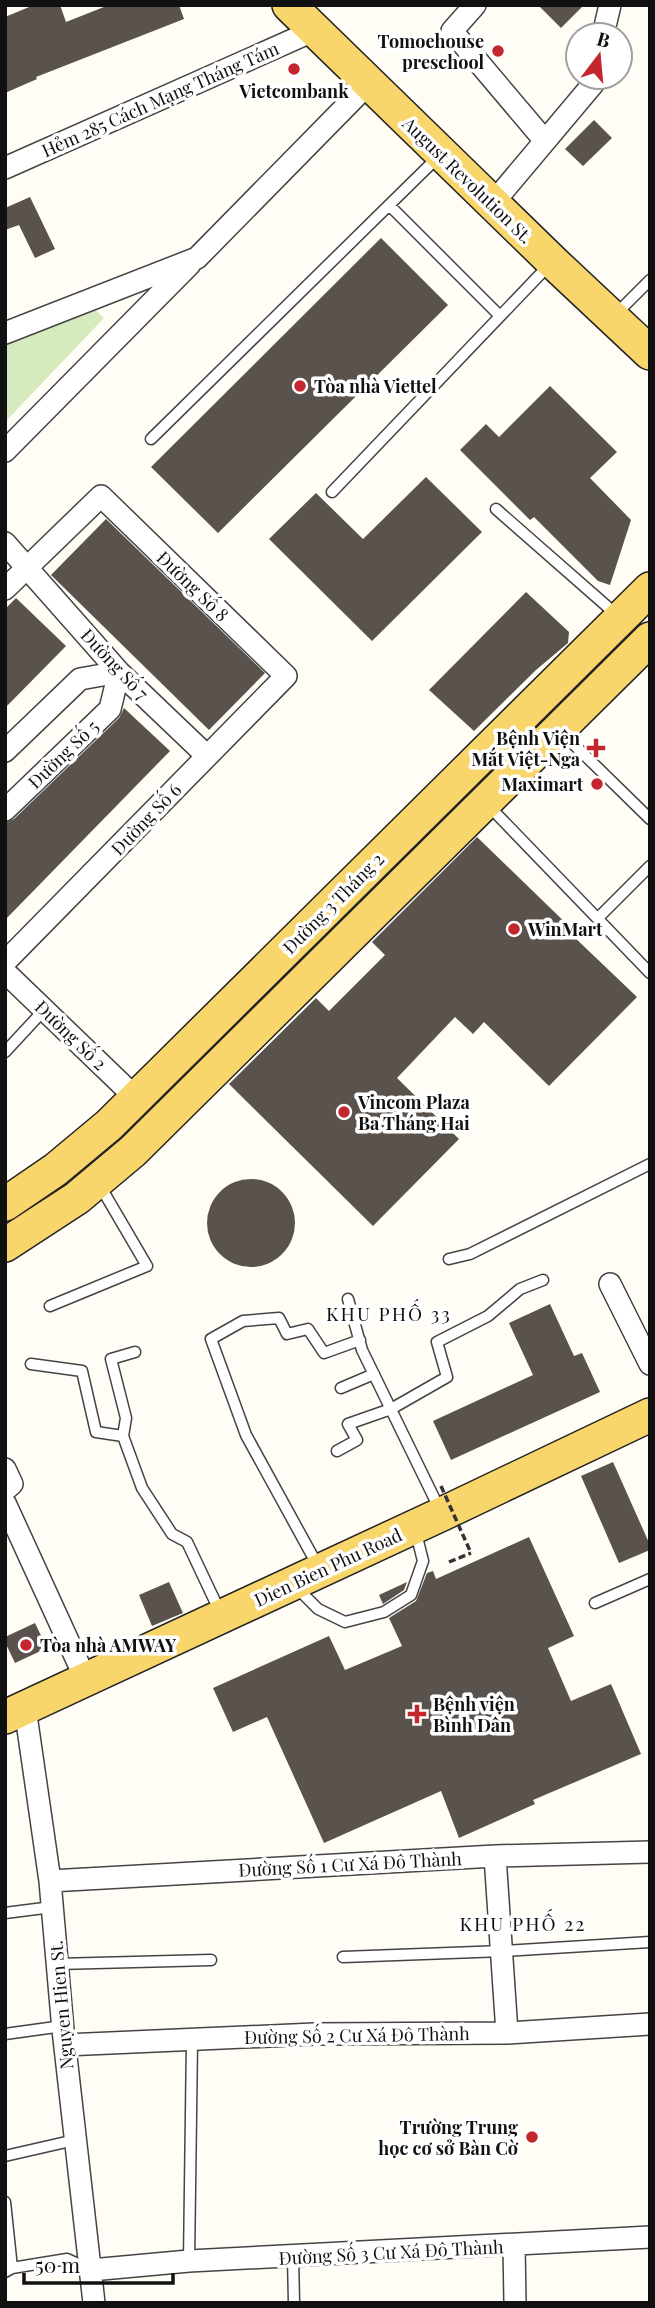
<svg xmlns="http://www.w3.org/2000/svg" width="655" height="2308" font-family="'Playfair Display',serif">
<style>
.green{fill:#d5ebbd}
.building{fill:#5a524d}
.lines{fill:none;stroke-linecap:round;stroke-linejoin:round}
.service-casing{stroke:#444;stroke-width:13}
.minor-casing{stroke:#444;stroke-width:24}
.primary-casing{stroke:#222;stroke-width:36}
.path{stroke:#333;stroke-width:3.5;stroke-dasharray:7 3.5;stroke-linecap:butt}
.service{stroke:#fff;stroke-width:10}
.minor{stroke:#fff;stroke-width:21}
.primary{stroke:#f9d66b;stroke-width:33}
.path-bridge{stroke:#333;stroke-width:3.5;stroke-dasharray:7 3.5;stroke-linecap:butt}
.poi-dot{fill:#c4262e;stroke:#fff;stroke-width:2.5}
.labels{text-anchor:middle;dominant-baseline:central;stroke-width:7;stroke-linejoin:round;paint-order:stroke}
.poi-label{font-size:18px;font-weight:bold;fill:#111;stroke:#fff;text-anchor:start}
.street-label{font-size:18px;fill:#111;stroke:#fff}
.neighbourhood-label{font-size:19px;letter-spacing:2px;fill:#111;stroke:#fff}
</style>
<rect width="100%" height="100%" fill="#fffdf5"/>
<path class="green" d="M 88,303 L 104,318 L 5,422 L 5,339 Z"/>
<path class="building" d="M 34,5 L 60,5 L 66,22 L 109,5 L 179,5 L 184,19 L 36,77 L 37,79 L 5,93 L 5,17 Z
M 538,5 L 584,5 L 561,28 Z
M 594,120 L 612,138 L 583,166 L 565,149 Z
M 30,197 L 55,249 L 35,258 L 19,225 L 5,230 L 5,208 Z
M 381,238 L 448,305 L 218,533 L 151,467 Z
M 550,386 L 617,452 L 590,478 L 631,520 L 610,585 L 598,581 L 534,517 L 530,520 L 460,450 L 486,424 L 499,437 Z
M 426,477 L 482,532 L 372,641 L 269,539 L 316,493 L 363,539 Z
M 106,519 L 265,673 L 209,730 L 51,575 Z
M 526,592 L 569,632 L 568,643 L 536,670 L 474,731 L 429,690 Z
M 16,598 L 66,646 L 5,708 L 5,609 Z
M 124,708 L 170,751 L 5,920 L 5,823 L 14,819 L 119,718 Z
M 477,837 L 574,931 L 571,934 L 637,997 L 549,1086 L 484,1022 L 473,1034 L 455,1017 L 397,1078 L 459,1139 L 373,1226 L 229,1084 L 316,998 L 329,1011 L 385,955 L 372,942 Z
M207 1223a44 44 0 1 1 88 0a44 44 0 1 1-88 0Z
M 550,1304 L 574,1356 L 582,1353 L 600,1392 L 451,1460 L 433,1421 L 533,1375 L 509,1323 Z
M 613,1462 L 650,1545 L 650,1550 L 619,1563 L 581,1476 Z
M 529,1537 L 574,1636 L 548,1648 L 571,1701 L 611,1684 L 641,1754 L 533,1800 L 535,1804 L 459,1838 L 441,1791 L 324,1843 L 267,1717 L 233,1732 L 213,1688 L 329,1636 L 345,1670 L 402,1646 L 389,1618 L 416,1601 L 427,1573 L 433,1571 L 436,1579 Z
M 169,1582 L 183,1613 L 152,1626 L 139,1595 Z
M 407,1582 L 404,1590 L 383,1604 L 379,1595 Z
M 35,1623 L 47,1648 L 15,1663 L 5,1642 L 5,1637 Z"/>
<g class="lines">
<defs>
<path id="service" d="M 389,205 L 500,316
M 614,316 L 650,280
M 151,439 L 439,156
M 332,492 L 550,264
M 496,509 L 618,616
M 560,731 L 650,819
M 487,804 L 650,973
M 598,918 L 650,866
M 5,1052 L 44,1010
M 449,1259 L 470,1254 L 650,1164
M 348,1299 L 362,1350 L 441,1512
M 50,1306 L 147,1266 L 99,1184
M 135,1352 L 111,1359 L 126,1418 L 123,1436 L 142,1488 L 172,1534 L 187,1542 L 221,1614
M 31,1364 L 82,1371 L 96,1432 L 123,1436
M 341,1388 L 374,1374
M 337,1451 L 357,1440 L 348,1424 L 391,1409 L 447,1377 L 437,1342 L 488,1316 L 520,1289 L 543,1280
M 319,1568 L 246,1435 L 211,1339 L 243,1321 L 279,1318 L 287,1334 L 308,1329 L 324,1353 L 360,1340
M 297,1588 L 318,1609 L 345,1622 L 384,1612 L 411,1595 L 423,1561 L 415,1529
M 595,1603 L 650,1579
M 5,1913 L 52,1907
M 343,1957 L 503,1951 L 650,1942
M 57,1964 L 211,1960
M 5,2034 L 63,2026
M 5,2156 L 75,2140
M 5,2202 L 12,2268
M 293,2257 L 294,2303
M 189,2261 L 192,2040
M 5,2272 L 12,2268 L 67,2259 L 91,2270"/>
<path id="minor" d="M 475,5 L 452,31 L 545,141
M 603,35 L 610,5
M 5,168 L 315,30
M 493,203 L 593,84 L 594,77
M 5,333 L 197,258 L 369,83
M 5,451 L 190,264
M 5,543 L 119,672 L 207,756
M 5,589 L 101,496 L 286,676 L 5,962
M 5,751 L 80,679 L 119,672 L 110,709 L 5,810
M 5,972 L 136,1098
M 610,1284 L 650,1364
M 5,1469 L 12,1484 L 5,1490
M 5,1503 L 86,1680
M 25,1708 L 50,1881 L 63,2030 L 94,2303
M 495,1856 L 507,2033
M 50,1881 L 495,1856 L 650,1852
M 65,2045 L 314,2034 L 507,2033 L 650,2024
M 514,2245 L 515,2303
M 91,2270 L 189,2261 L 650,2237"/>
<path id="primary" d="M 289,5 L 553,262 L 650,353
M 5,1204 L 55,1170 L 109,1125 L 650,589
M 5,1245 L 77,1198 L 133,1151 L 650,639
M 5,1717 L 442,1514 L 650,1415"/>
</defs>
<use href="#service" class="service-casing"/>
<use href="#minor" class="minor-casing"/>
<use href="#primary" class="primary-casing"/>
<path class="path" d="M 449,1562 L 471,1553"/>
<use href="#service" class="service"/>
<use href="#minor" class="minor"/>
<use href="#primary" class="primary"/>
<path class="path-bridge" d="M 441,1486 L 471,1553"/>
</g>
<g class="poi-dot">
<circle cx="498" cy="51" r="7"/>
<circle cx="294" cy="69" r="7"/>
<circle cx="300" cy="386" r="7"/>
<path d="M592.5 737.5h7v7h7v7h-7v7h-7v-7h-7v-7h7z"/>
<circle cx="597" cy="784" r="7"/>
<circle cx="514" cy="929" r="7"/>
<circle cx="344" cy="1112" r="7"/>
<circle cx="26" cy="1645" r="7"/>
<path d="M413.5 1703.5h7v7h7v7h-7v7h-7v-7h-7v-7h7z"/>
<circle cx="532" cy="2137" r="7"/>
</g>
<g class="labels">
<g class="poi-label">
<text x="484" y="41" text-anchor="end">Tomoehouse<tspan x="484" dy="21">preschool</tspan></text>
<text x="294" y="91" text-anchor="middle">Vietcombank</text>
<text x="314" y="386">Tòa nhà Viettel</text>
<text x="580" y="738" text-anchor="end">Bệnh Viện<tspan x="580" dy="21">Mắt Việt-Nga</tspan></text>
<text x="583" y="784" text-anchor="end">Maximart</text>
<text x="528" y="929">WinMart</text>
<text x="358" y="1102">Vincom Plaza<tspan x="358" dy="21">Ba Tháng Hai</tspan></text>
<text x="40" y="1645">Tòa nhà AMWAY</text>
<text x="433" y="1704">Bệnh viện<tspan x="433" dy="21">Bình Dân</tspan></text>
<text x="518" y="2127" text-anchor="end">Trường Trung<tspan x="518" dy="21">học cơ sở Bàn Cờ</tspan></text>
</g>
<g class="street-label">
<text transform="translate(160 99) rotate(-24)">Hẻm 285 Cách Mạng Tháng Tám</text>
<text transform="translate(468 180) rotate(44)">August Revolution St.</text>
<text transform="translate(193 586) rotate(44)">Đường Số 8</text>
<text transform="translate(115 664) rotate(47)">Đường Số 7</text>
<text transform="translate(63 754) rotate(-44)">Đường Số 5</text>
<text transform="translate(146 819) rotate(-46)">Đường Số 6</text>
<text transform="translate(333 903) rotate(-45)">Đường 3 Tháng 2</text>
<text transform="translate(71 1035) rotate(44)">Đường Số 2</text>
<text transform="translate(328 1567) rotate(-25)">Dien Bien Phu Road</text>
<text transform="translate(350 1864) rotate(-3)">Ðường Số 1 Cư Xá Đô Thành</text>
<text transform="translate(61 2005) rotate(-95)">Nguyen Hien St.</text>
<text transform="translate(357 2035) rotate(-1)">Ðường Số 2 Cư Xá Đô Thành</text>
<text transform="translate(391 2252) rotate(-3)">Ðường Số 3 Cư Xá Đô Thành</text>
</g>
<g class="neighbourhood-label">
<text x="389" y="1313">KHU PHỐ 33</text>
<text x="523" y="1923">KHU PHỐ 22</text>
</g>
</g>
<rect width="655" height="2308" fill="none" stroke="#111111" stroke-width="14"/>
<g transform="translate(599 56) rotate(16)"><circle r="33" fill="#ffffff" stroke="#a0a0a0" stroke-width="2"/>
<path d="M0-5L12 26L0 18L-12 26Z" fill="#c4262e"/>
<text y="-10" font-size="19" font-weight="bold" text-anchor="middle" fill="#111111">B</text>
</g>
<path d="M24 2273v10h149v-10" fill="none" stroke="#111111" stroke-width="3.5"/>
<text x="35" y="2273" font-size="21" fill="#111111" stroke="#ffffff" stroke-width="5" paint-order="stroke">50 m</text>
</svg>
